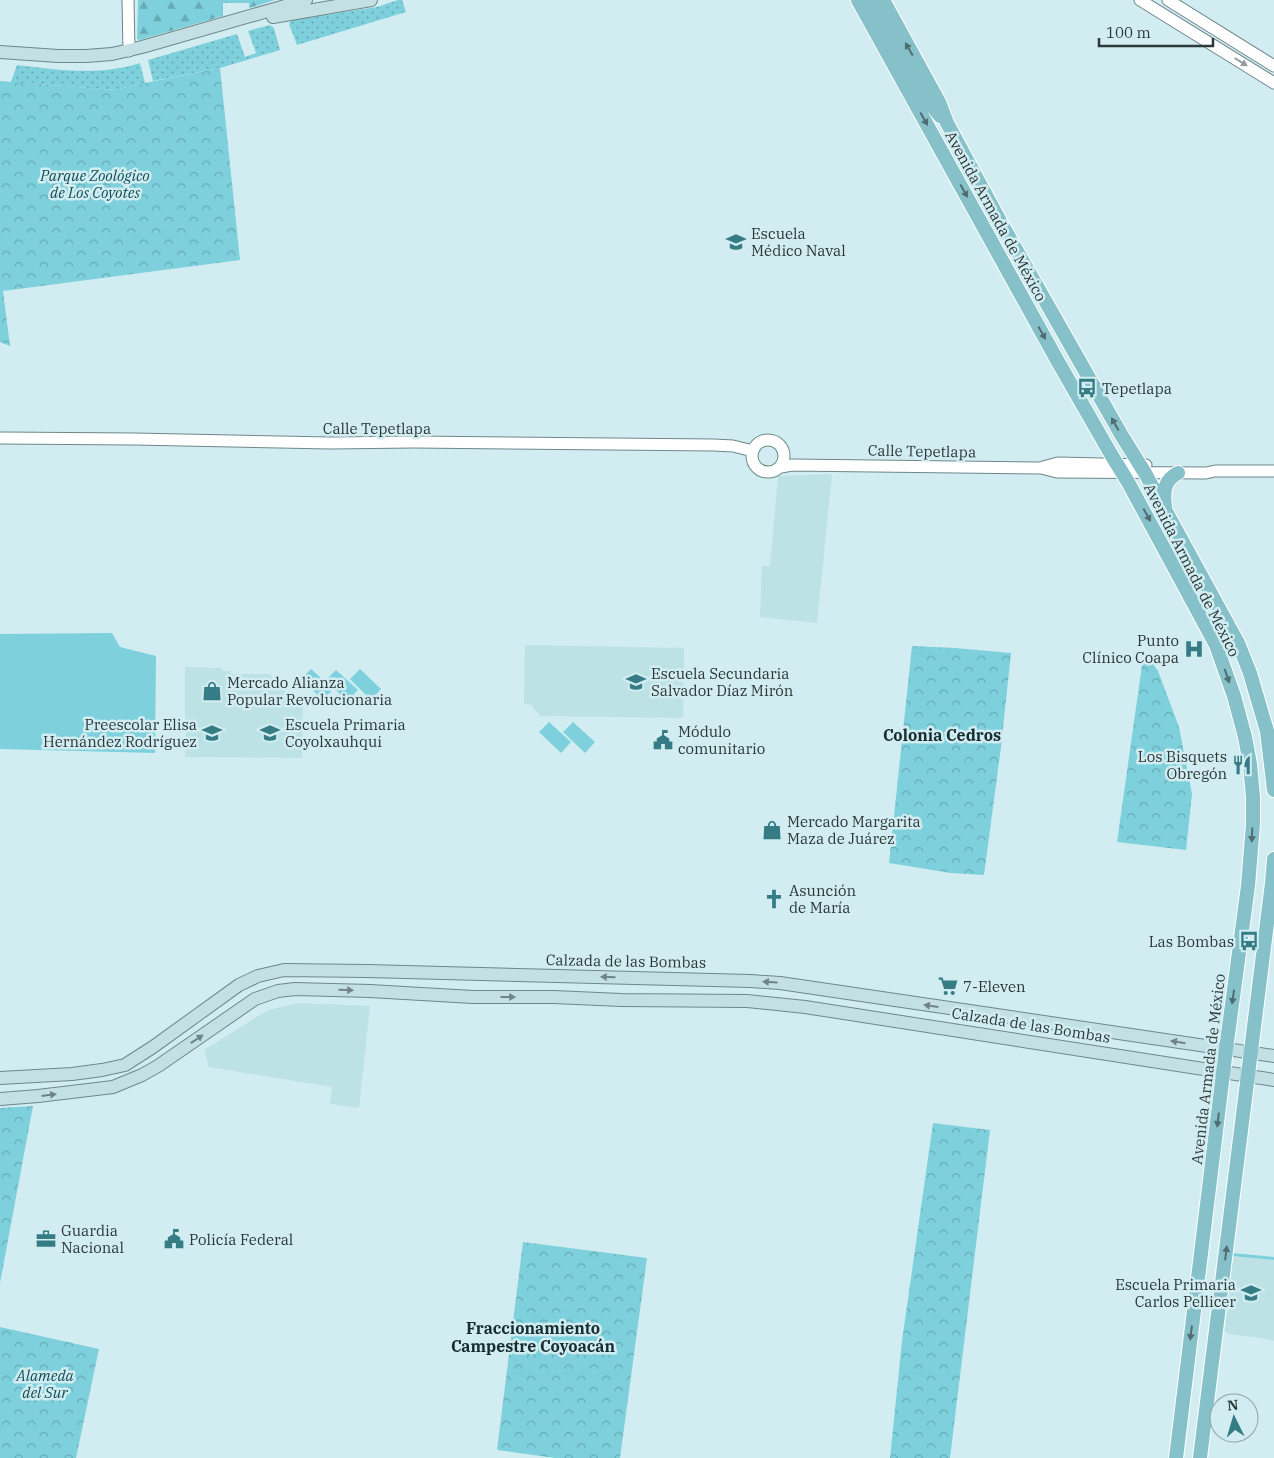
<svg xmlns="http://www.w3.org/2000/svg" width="1274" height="1458" font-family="'IBM Plex Serif',serif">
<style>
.built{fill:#bde2e6}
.grass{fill:url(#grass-dots)}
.forest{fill:url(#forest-firs)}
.park{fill:url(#park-crowns)}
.garden{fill:#7ed1dc}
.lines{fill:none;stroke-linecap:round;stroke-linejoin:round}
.tertiary-casing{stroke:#6e878b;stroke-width:13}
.secondary-casing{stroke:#6e878b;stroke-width:14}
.primary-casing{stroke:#fff;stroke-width:16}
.tertiary{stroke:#fff;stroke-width:11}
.secondary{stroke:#c3e0e4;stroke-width:12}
.primary{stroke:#86c1c9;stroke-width:14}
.oneway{fill:#506e72}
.oneway2{fill:#969b9c}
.oneway3{fill:#708385}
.labels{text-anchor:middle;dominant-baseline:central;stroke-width:5;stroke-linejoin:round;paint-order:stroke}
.park-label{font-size:15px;font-style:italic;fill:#0f4c53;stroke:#d1edf1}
.street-label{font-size:15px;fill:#2c3738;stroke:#d1edf1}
.poi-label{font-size:15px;fill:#2c3738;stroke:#d1edf1;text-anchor:start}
.neighbourhood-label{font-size:16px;font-weight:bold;fill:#162d30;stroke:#d1edf1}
</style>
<defs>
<pattern id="grass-dots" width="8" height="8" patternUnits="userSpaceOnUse" patternTransform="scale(1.25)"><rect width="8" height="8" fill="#7ed1dc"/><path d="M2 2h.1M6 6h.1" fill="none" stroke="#67aab3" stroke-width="1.8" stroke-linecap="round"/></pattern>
<pattern id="forest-firs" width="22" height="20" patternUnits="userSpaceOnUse" patternTransform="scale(1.25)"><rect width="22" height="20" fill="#7ed1dc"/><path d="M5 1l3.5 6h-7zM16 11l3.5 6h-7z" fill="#67aab3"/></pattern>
<pattern id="park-crowns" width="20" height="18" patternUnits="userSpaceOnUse" patternTransform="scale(1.25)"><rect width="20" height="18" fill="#7ed1dc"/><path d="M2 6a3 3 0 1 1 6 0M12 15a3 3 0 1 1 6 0" fill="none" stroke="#67aab3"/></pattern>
</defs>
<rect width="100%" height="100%" fill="#d1edf1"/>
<path class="built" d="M 832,474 L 817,623 L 760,617 L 762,566 L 770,566 L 778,476 Z
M 525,645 L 684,648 L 683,718 L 540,716 L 531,705 L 524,704 Z
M 185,667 L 222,668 L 222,671 L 231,671 L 231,674 L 269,674 L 288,694 L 287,695 L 292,700 L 294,699 L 299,704 L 303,705 L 302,758 L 185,757 L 186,732 L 185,730 Z
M 299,1003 L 370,1006 L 359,1108 L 330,1104 L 332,1087 L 209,1067 L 204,1050 L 268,1010 Z
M 1232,1256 L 1274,1260 L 1274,1341 L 1263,1338 L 1228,1334 L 1225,1331 Z"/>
<path class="grass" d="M 398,0 L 402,0 L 406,12 L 297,45 L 289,24 L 290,22 L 294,20 L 377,7 Z
M 270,25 L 274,28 L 280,50 L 220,68 L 153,81 L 148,60 L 237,34 L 245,57 L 256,53 L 248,31 Z
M 140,63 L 145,83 L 115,90 L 11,82 L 17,65 C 58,70 100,76 140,63 Z"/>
<path class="forest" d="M 138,0 L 275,0 L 249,8 L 249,3 L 223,3 L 223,16 L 139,40 L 137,39 Z"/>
<path class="park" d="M 220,68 L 240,260 L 3,291 L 10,346 L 0,342 L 0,81 L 115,90 L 145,83 Z
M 912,646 L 955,648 L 1011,653 L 1001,747 L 984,875 L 951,873 L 889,863 Z
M 1144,651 L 1158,671 L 1179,727 L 1192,794 L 1186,850 L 1117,842 Z
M 33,1106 L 0,1283 L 0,1108 Z
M 933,1123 L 990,1130 L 950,1458 L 890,1458 L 902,1341 Z
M 523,1242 L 647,1258 L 620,1458 L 555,1458 L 497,1450 Z
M 0,1327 L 99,1349 L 76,1458 L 0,1458 Z"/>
<path class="garden" d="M 112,633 L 120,647 L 156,656 L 155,753 L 0,749 L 0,634 Z
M 311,669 L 333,689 L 323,700 L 301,679 Z
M 360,669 L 381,689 L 371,700 L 350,679 Z
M 336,670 L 358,690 L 347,701 L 326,680 Z
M 549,722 L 571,742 L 561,753 L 539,732 Z
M 573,722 L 595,742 L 585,753 L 563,732 Z
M 1232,1253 L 1274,1257 L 1274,1260 L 1232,1256 Z"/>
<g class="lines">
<defs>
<path id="tertiary" d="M 128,0 L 129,51
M 1140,0 L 1274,83
M 1168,0 L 1274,66
M 0,438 L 135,439 L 330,443 L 414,442 L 714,445 L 733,446 L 753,451
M752 456a16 16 0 1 1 32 0a16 16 0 1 1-32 0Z
M 781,467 L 792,465 L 1041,468 L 1057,472 L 1206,473 L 1215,471 L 1274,471
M 1043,467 L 1058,463 L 1146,465"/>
<path id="secondary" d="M 273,17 L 371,0
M 0,52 L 58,56 L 86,56 L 112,54 L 142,47 L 306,0
M 0,1078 L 72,1074 L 102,1070 L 125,1065 L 153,1047 L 239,985 L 258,976 L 284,970 L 367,971 L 751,981 L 780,983 L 1274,1056
M 0,1099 L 38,1096 L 113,1087 L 142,1075 L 158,1066 L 255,999 L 278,991 L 295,989 L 370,991 L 473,997 L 554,997 L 621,1000 L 747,1001 L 805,1007 L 1274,1080"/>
<path id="primary" d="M 858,0 L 1057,360 L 1112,456 L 1128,482 L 1216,645 L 1234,696 L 1245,737 L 1250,764 L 1253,797 L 1253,824 L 1248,886 L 1226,1049 L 1176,1458
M 870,0 L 916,85 L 940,116
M 883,0 L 939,102 L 947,123 L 1001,223 L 1122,436 L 1145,473 L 1238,643 L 1250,673 L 1267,731 L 1274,790
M 1165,506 C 1163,492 1164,480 1178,473
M 1200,1458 L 1272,883 L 1274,859"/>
</defs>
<use href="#tertiary" class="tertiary-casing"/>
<use href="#secondary" class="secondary-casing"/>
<use href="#primary" class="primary-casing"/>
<use href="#tertiary" class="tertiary"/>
<use href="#secondary" class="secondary"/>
<use href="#primary" class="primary"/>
</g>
<defs><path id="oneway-solid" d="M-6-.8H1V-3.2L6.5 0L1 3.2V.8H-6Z" transform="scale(1.25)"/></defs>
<g class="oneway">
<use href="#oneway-solid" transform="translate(909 49) rotate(-120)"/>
<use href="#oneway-solid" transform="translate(924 119) rotate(61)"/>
<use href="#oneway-solid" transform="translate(964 191) rotate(61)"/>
<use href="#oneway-solid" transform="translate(1042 333) rotate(61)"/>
<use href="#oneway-solid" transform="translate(1115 424) rotate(-119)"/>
<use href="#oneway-solid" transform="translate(1147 515) rotate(61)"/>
<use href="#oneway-solid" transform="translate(1227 676) rotate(71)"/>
<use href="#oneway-solid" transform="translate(1252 835) rotate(93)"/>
<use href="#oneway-solid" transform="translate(1233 997) rotate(98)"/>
<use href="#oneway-solid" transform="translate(1218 1120) rotate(97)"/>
<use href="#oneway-solid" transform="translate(1226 1253) rotate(-83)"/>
<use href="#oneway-solid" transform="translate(1191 1333) rotate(97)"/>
</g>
<use class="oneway2" href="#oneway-solid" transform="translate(1241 62) rotate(32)"/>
<g class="oneway3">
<use href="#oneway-solid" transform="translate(608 977) rotate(-179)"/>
<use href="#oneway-solid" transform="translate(770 982) rotate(-176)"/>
<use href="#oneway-solid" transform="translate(346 990) rotate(2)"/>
<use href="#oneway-solid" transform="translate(508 997)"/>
<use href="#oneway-solid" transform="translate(931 1006) rotate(-172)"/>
<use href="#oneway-solid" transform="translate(197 1039) rotate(-34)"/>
<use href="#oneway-solid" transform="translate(1178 1042) rotate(-171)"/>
<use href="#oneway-solid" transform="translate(49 1095) rotate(-7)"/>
</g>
<defs>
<symbol id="school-bare" viewBox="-9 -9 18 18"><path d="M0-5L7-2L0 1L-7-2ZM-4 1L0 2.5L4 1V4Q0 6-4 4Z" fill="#357c85" stroke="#d1edf1" stroke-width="2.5" paint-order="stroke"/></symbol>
<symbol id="bus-bare" viewBox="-9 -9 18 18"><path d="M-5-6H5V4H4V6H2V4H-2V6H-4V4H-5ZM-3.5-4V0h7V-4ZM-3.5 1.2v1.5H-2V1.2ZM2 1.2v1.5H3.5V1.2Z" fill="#357c85" stroke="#d1edf1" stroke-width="2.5" paint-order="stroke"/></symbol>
<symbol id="hospital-bare" viewBox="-9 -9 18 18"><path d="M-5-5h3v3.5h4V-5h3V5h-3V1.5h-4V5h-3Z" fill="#357c85" stroke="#d1edf1" stroke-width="2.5" paint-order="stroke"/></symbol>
<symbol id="shop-bare" viewBox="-9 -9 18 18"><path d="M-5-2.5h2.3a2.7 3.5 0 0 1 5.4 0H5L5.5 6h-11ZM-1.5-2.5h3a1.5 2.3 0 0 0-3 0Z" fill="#357c85" stroke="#d1edf1" stroke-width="2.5" paint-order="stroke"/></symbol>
<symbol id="civic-bare" viewBox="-9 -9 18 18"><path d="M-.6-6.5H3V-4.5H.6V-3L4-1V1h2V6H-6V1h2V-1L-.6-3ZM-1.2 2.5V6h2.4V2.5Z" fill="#357c85" stroke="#d1edf1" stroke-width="2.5" paint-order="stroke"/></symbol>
<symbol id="restaurant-bare" viewBox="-9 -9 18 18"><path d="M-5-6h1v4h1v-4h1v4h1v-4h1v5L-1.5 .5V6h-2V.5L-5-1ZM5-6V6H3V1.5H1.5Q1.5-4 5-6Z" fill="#357c85" stroke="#d1edf1" stroke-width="2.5" paint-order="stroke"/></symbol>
<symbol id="church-bare" viewBox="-9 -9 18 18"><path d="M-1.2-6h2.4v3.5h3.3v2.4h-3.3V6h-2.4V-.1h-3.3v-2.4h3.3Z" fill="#357c85" stroke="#d1edf1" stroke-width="2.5" paint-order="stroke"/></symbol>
<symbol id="supermarket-bare" viewBox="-9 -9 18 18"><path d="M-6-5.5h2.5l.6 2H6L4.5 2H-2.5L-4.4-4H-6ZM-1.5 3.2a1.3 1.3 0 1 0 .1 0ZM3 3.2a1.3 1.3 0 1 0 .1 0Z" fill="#357c85" stroke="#d1edf1" stroke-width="2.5" paint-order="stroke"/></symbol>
<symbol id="office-bare" viewBox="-9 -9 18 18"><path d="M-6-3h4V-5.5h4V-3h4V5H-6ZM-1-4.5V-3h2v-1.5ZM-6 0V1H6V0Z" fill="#357c85" stroke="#d1edf1" stroke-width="2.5" paint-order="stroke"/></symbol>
</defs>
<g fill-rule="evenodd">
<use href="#school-bare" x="722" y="228" width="28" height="28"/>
<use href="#bus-bare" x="1073" y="374" width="28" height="28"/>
<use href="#hospital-bare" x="1180" y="635" width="28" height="28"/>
<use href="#school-bare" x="622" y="668" width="28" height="28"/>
<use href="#shop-bare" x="198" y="677" width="28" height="28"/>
<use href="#school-bare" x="198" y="719" width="28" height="28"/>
<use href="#school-bare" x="256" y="719" width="28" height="28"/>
<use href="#civic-bare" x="649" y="726" width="28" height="28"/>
<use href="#restaurant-bare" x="1228" y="751" width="28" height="28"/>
<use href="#shop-bare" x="758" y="816" width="28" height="28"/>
<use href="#church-bare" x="760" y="885" width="28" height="28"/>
<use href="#bus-bare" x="1235" y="927" width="28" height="28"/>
<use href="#supermarket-bare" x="934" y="972" width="28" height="28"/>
<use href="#office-bare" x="32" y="1225" width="28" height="28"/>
<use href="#civic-bare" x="160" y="1225" width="28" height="28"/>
<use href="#school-bare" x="1237" y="1279" width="28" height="28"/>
</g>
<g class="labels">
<g class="park-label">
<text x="95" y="175">Parque Zoológico<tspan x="95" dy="17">de Los Coyotes</tspan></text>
<text x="45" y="1375">Alameda<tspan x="45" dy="17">del Sur</tspan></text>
</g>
<g class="street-label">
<text transform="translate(996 216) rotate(61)">Avenida Armada de México</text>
<text x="377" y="428">Calle Tepetlapa</text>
<text transform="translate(922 451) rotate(1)">Calle Tepetlapa</text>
<text transform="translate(1192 570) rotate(63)">Avenida Armada de México</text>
<text transform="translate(626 961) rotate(1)">Calzada de las Bombas</text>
<text transform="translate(1031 1025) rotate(9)">Calzada de las Bombas</text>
<text transform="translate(1208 1069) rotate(-83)">Avenida Armada de México</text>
</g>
<g class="poi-label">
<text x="751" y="233">Escuela<tspan x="751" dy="17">Médico Naval</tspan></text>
<text x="1102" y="388">Tepetlapa</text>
<text x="1179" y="640" text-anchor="end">Punto<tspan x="1179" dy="17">Clínico Coapa</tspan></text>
<text x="651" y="673">Escuela Secundaria<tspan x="651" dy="17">Salvador Díaz Mirón</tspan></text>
<text x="227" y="682">Mercado Alianza<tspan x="227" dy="17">Popular Revolucionaria</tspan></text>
<text x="197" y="724" text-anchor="end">Preescolar Elisa<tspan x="197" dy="17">Hernández Rodríguez</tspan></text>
<text x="285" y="724">Escuela Primaria<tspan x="285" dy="17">Coyolxauhqui</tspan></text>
<text x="678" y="731">Módulo<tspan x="678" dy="17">comunitario</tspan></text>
<text x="1227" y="756" text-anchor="end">Los Bisquets<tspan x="1227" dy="17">Obregón</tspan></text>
<text x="787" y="821">Mercado Margarita<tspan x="787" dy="17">Maza de Juárez</tspan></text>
<text x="789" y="890">Asunción<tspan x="789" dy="17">de María</tspan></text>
<text x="1234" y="941" text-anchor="end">Las Bombas</text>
<text x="963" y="986">7-Eleven</text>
<text x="61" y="1230">Guardia<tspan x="61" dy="17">Nacional</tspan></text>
<text x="189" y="1239">Policía Federal</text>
<text x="1236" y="1284" text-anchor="end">Escuela Primaria<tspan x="1236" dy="17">Carlos Pellicer</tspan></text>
</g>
<g class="neighbourhood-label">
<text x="942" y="735">Colonia Cedros</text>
<text x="533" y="1328">Fraccionamiento<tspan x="533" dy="18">Campestre Coyoacán</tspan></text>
</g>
</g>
<g transform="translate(1234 1418) rotate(355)"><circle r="24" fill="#d1edf1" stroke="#8fa4a7"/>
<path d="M0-4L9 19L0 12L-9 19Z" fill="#357c85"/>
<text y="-8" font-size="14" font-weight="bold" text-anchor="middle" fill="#2c3738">N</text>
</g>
<path d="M1099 38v8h114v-8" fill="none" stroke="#2c3738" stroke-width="2.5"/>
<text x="1106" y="38" font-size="15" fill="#2c3738" stroke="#d1edf1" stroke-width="4" paint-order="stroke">100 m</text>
</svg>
